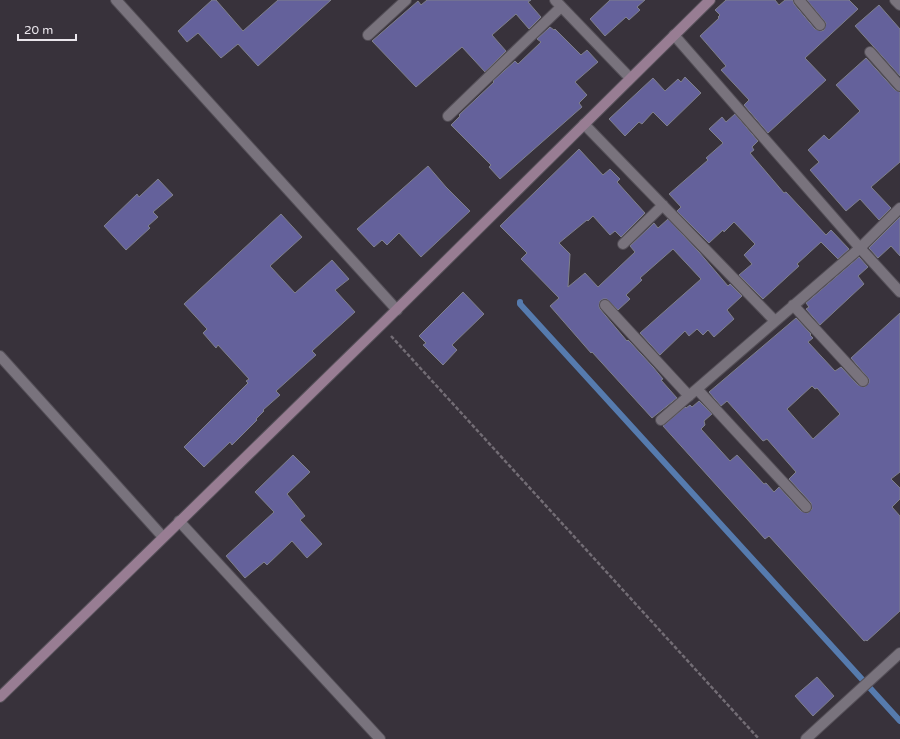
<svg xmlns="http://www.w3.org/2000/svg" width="900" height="739" font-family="'Varela Round',sans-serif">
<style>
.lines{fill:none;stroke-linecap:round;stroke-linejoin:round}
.stream{stroke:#567bae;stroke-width:6}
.building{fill:#64619b;stroke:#7f808b;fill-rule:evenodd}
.street-casing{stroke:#544f57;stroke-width:12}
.secondary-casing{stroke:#544f57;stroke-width:12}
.path{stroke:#736d75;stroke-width:2.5;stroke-dasharray:4 2;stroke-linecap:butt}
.street{stroke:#79737d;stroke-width:10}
.secondary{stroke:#987d93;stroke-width:10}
</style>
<rect width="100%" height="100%" fill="#38323b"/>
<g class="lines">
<path class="stream" d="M 520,302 L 520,304 L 900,721"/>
</g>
<path class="building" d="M 212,0 L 216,0 L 243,31 L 278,0 L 331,0 L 258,66 L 238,44 L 221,58 L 198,33 L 187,42 L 178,31 Z
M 427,0 L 531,0 L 528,2 L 541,17 L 529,29 L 516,14 L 492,35 L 506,51 L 485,72 L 462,47 L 416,87 L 372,41 L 418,1 L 421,5 Z
M 610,0 L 645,0 L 637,7 L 640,10 L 629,20 L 626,17 L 605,36 L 590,19 Z
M 726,0 L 775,0 L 779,5 L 785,0 L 793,0 L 794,4 L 815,29 L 821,31 L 824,30 L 826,23 L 807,0 L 849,0 L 858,9 L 805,58 L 826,80 L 768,133 L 744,105 L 749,100 L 721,70 L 726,66 L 700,36 L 719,18 L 718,17 L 720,15 L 715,10 Z
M 879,5 L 900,29 L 900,76 L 855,26 Z
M 550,27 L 554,30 L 555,29 L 581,55 L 587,50 L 598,62 L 575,82 L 587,95 L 579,103 L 582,107 L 500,179 L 489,167 L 491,165 L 451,125 L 460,116 L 459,115 L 494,82 L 493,81 L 515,61 L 518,64 L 541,42 L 537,39 Z
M 866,58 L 895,90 L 900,92 L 900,162 L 871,187 L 891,208 L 879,220 L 860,199 L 846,211 L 810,170 L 819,162 L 808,150 L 824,135 L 829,140 L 860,111 L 836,85 Z
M 685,77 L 701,93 L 667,126 L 653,112 L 642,124 L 639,122 L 625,136 L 609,119 L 653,78 L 665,91 L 678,79 L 681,82 Z
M 735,114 L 758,141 L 752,147 L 754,150 L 750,153 L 784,193 L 786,192 L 826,235 L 831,230 L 849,249 L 838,259 L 821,242 L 797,264 L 799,266 L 763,299 L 739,275 L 752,264 L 744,255 L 755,244 L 734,222 L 724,232 L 723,230 L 709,243 L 677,211 L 681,207 L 669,194 L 708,160 L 706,158 L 723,143 L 709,129 L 722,117 L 726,122 Z
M 579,149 L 603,175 L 610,169 L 620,179 L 617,182 L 645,213 L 621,237 L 615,231 L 610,235 L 593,216 L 588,221 L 587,220 L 559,243 L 570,254 L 568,287 L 585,273 L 598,287 L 635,252 L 630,246 L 654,223 L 658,228 L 668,219 L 699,252 L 728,286 L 730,284 L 742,296 L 727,310 L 734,319 L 714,337 L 708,330 L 703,335 L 697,329 L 689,336 L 685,331 L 660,355 L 640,333 L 701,279 L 673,249 L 640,278 L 642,280 L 626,295 L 630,299 L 618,310 L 607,299 L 603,299 L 600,301 L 599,306 L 600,309 L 627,341 L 628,340 L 630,342 L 653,367 L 663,379 L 661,380 L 677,398 L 652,418 L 592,352 L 591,353 L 550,306 L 559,298 L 521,259 L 527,253 L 500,226 Z
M 428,166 L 446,187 L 470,211 L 421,257 L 399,233 L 387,245 L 382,240 L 374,247 L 357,229 Z
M 158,179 L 173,195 L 153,212 L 158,217 L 148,226 L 150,228 L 126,250 L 104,226 L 137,194 L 139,197 Z
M 281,214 L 302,237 L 270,266 L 295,293 L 332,260 L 349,279 L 335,290 L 355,312 L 312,351 L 316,355 L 276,391 L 280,395 L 263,410 L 264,411 L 256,419 L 257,420 L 232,445 L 230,442 L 204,467 L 184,447 L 248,383 L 246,381 L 249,379 L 218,345 L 216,348 L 203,333 L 207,329 L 184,304 Z
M 900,217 L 900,256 L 891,246 L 878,258 L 869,248 Z
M 859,257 L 868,267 L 858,276 L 864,284 L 820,325 L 806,309 L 809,307 L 806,303 Z
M 463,292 L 484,314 L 452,345 L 457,350 L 443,365 L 423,345 L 426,343 L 419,336 Z
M 900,313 L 900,472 L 891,479 L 900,488 L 900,499 L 892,507 L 900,516 L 900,611 L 867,641 L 866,640 L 864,641 L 769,536 L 765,539 L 663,426 L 685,407 L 686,408 L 690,405 L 692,407 L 699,401 L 712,414 L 704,421 L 705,425 L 701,429 L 730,461 L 737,455 L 764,484 L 766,483 L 774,492 L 779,487 L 801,511 L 808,513 L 812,509 L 811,503 L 789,479 L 796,472 L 767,439 L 763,441 L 727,401 L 721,406 L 709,392 L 796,318 L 811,334 L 810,335 L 813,338 L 808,342 L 835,371 L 841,367 L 858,385 L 865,387 L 869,383 L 869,379 L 851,358 ZM 812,386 L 815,389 L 817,388 L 840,414 L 813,439 L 787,409 Z
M 293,455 L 310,472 L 287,494 L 305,516 L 300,520 L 322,544 L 307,558 L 292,541 L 267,565 L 264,562 L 245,578 L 226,556 L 274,512 L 255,492 Z
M 817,677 L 834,696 L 813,716 L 795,696 Z"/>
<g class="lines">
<defs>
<path id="street" d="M 116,0 L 397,310
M 555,0 L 630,78
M 799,0 L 820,25
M 895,0 L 900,5
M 368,35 L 406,0
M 674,35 L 860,248 L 900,292
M 870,52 L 900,86
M 448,116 L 561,7
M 584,124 L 775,321
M 623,244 L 663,205
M 605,305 L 689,396
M 793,305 L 863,381
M 0,356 L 163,537
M 697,389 L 806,507
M 661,420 L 860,248 L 900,208
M 179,521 L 380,739
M 806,739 L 900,653"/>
<path id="secondary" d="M 0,697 L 381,325 L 710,0"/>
</defs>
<use href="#street" class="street-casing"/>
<use href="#secondary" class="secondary-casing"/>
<path class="path" d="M 391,336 L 759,739"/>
<use href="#street" class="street"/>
<use href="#secondary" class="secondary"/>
</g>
<path d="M18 34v6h58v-6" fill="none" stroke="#eae6ec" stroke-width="2"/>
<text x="24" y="34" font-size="12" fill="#eae6ec" stroke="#38323b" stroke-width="3" paint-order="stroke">20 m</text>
</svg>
